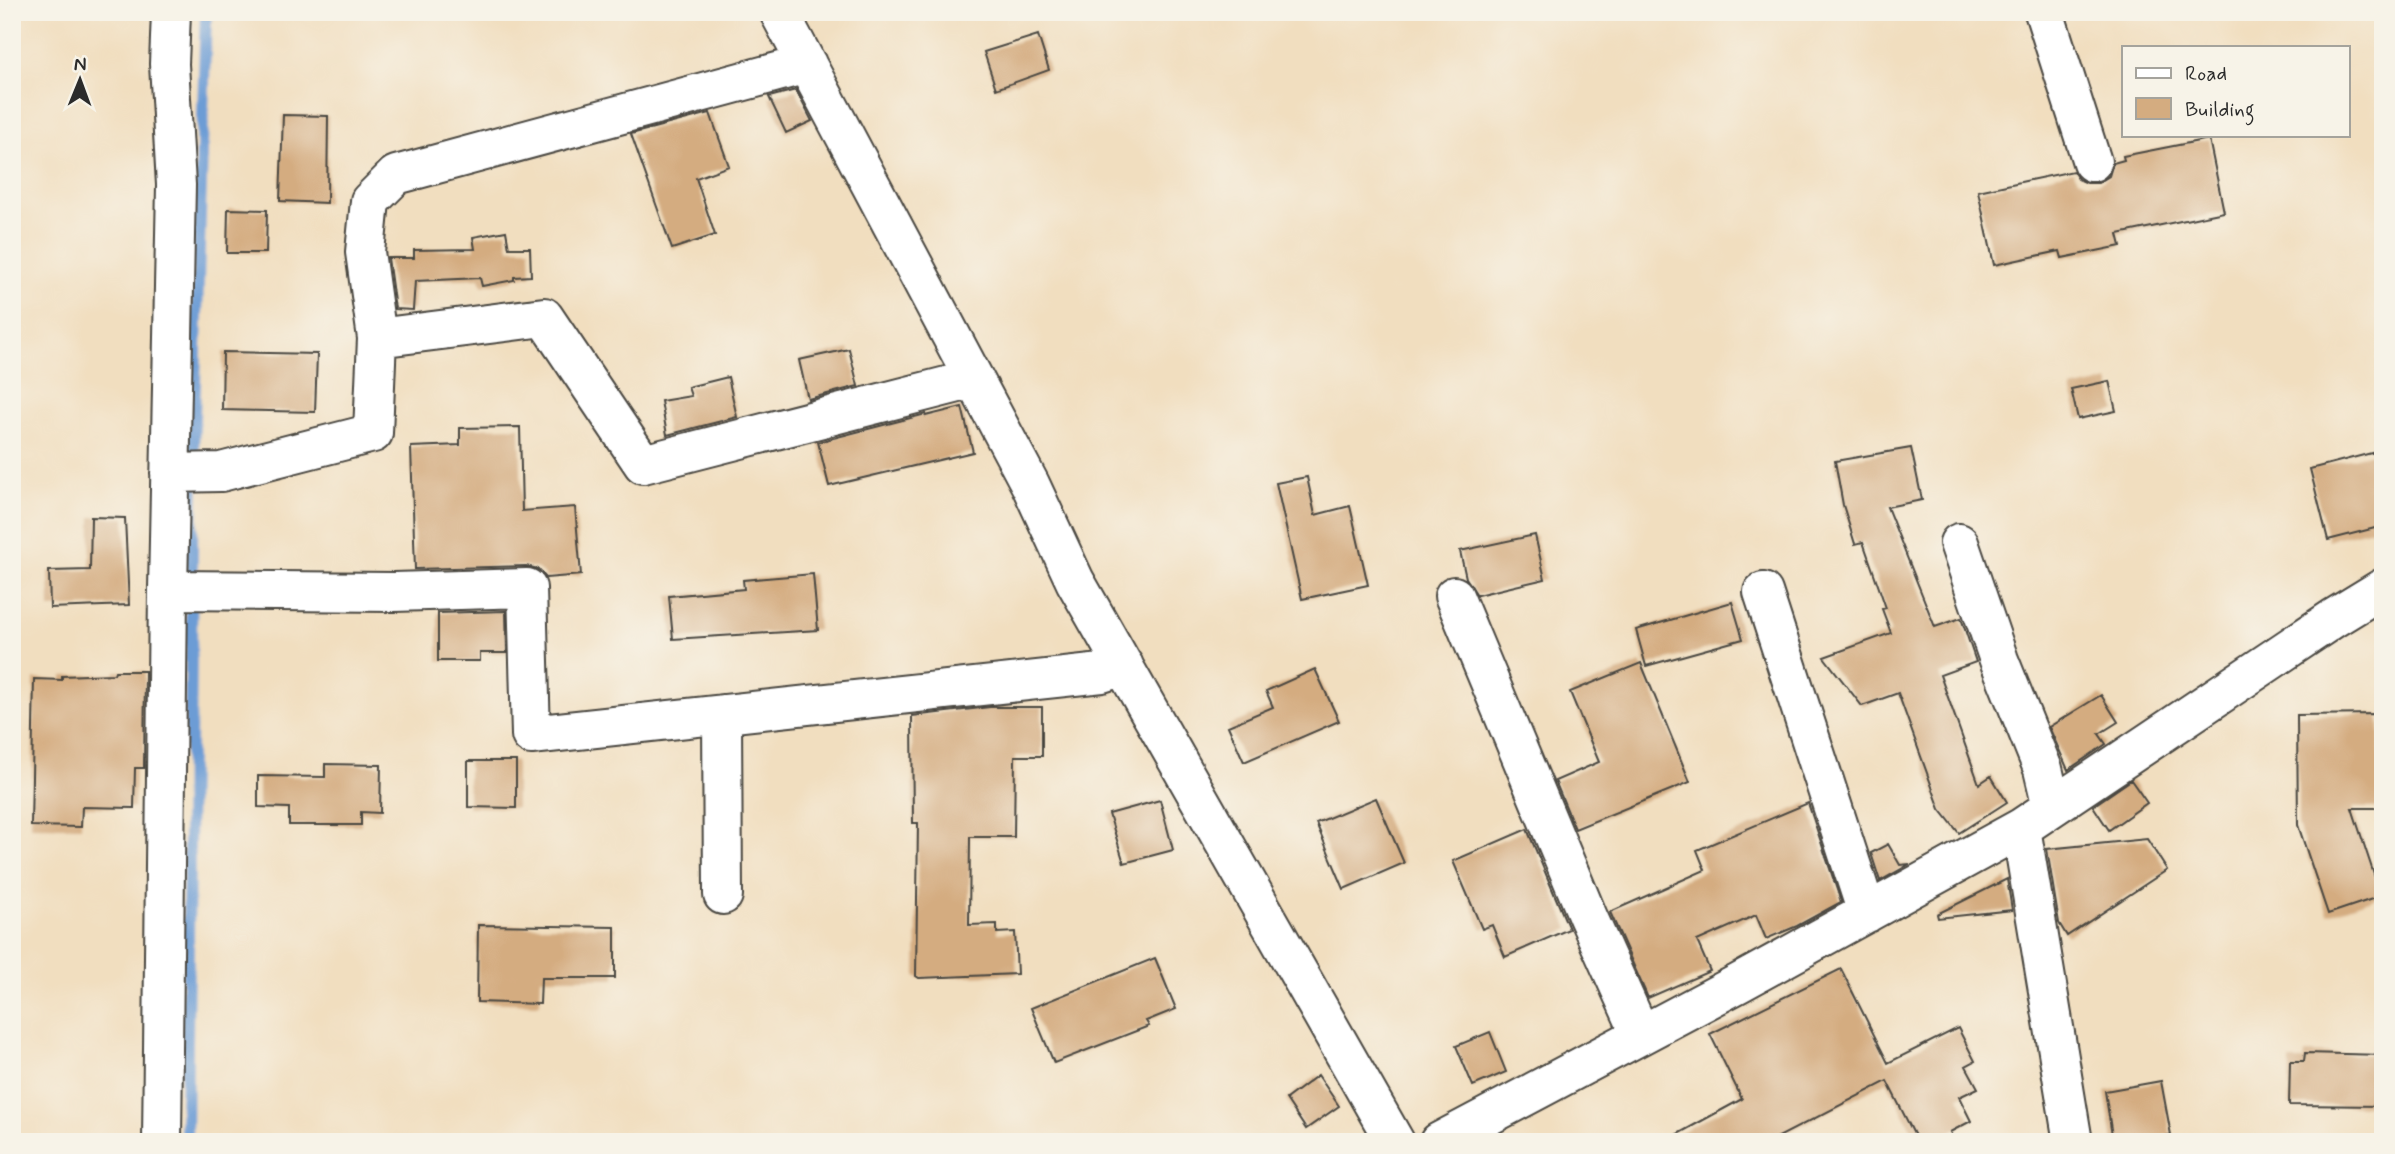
<svg xmlns="http://www.w3.org/2000/svg" width="2395" height="1154" font-family="Mynerve,sans-serif">
<style>
.lines{fill:none;stroke-linecap:round;stroke-linejoin:round}
.stream{stroke:#6c9cd5;stroke-width:12}
.building{fill:#d4ac80}
.minor-casing{stroke:#494641;stroke-width:42}
.minor{stroke:#fff;stroke-width:38}
</style>
<rect width="100%" height="100%" fill="#f7f3e8"/>
<filter id="ink" filterUnits="userSpaceOnUse"><feTurbulence type="fractalNoise" baseFrequency=".0143" numOctaves="2"/><feDisplacementMap in="SourceGraphic" scale="14" xChannelSelector="R" yChannelSelector="G"/><feConvolveMatrix kernelMatrix="1 2 1 2 8 2 1 2 1" color-interpolation-filters="sRGB"/></filter>
<filter id="wash" filterUnits="userSpaceOnUse"><feTurbulence type="fractalNoise" baseFrequency=".00686" numOctaves="4" result="noise"/><feDisplacementMap in="SourceGraphic" scale="28" xChannelSelector="R" yChannelSelector="G"/><feGaussianBlur stdDeviation="1.57" result="paint"/><feColorMatrix in="noise" values="0 0 0 0 0 0 0 0 0 0 0 0 0 0 0 0 0 1.4 0 .05"/><feComposite in="paint" operator="in"/></filter>
<g filter="url(#wash)">
<rect width="100%" height="100%" fill="#f1debf"/>
<g class="lines">
<path class="stream" d="M 186,1142 L 193,451 L 206,12"/>
</g>
<g id="blocks">
<path class="building" d="M 1038,35 L 1049,70 L 996,89 L 984,52 Z
M 796,90 L 812,121 L 786,133 L 769,97 Z
M 710,113 L 729,166 L 696,178 L 715,235 L 672,249 L 631,134 Z
M 283,115 L 328,116 L 327,203 L 280,201 Z
M 2209,139 L 2224,212 L 2118,234 L 2121,246 L 2062,258 L 2060,251 L 1994,265 L 1978,191 L 2073,171 L 2078,179 L 2087,183 L 2098,183 L 2109,176 L 2113,163 L 2124,160 L 2123,156 Z
M 228,209 L 267,210 L 266,253 L 227,253 Z
M 506,231 L 509,248 L 530,248 L 531,276 L 514,277 L 514,280 L 482,286 L 480,278 L 415,281 L 413,310 L 395,309 L 388,258 L 414,258 L 414,250 L 475,249 L 473,237 Z
M 849,349 L 858,386 L 808,399 L 799,360 Z
M 223,352 L 317,354 L 315,412 L 222,410 Z
M 728,377 L 737,417 L 667,435 L 661,401 L 691,396 L 688,387 Z
M 2109,381 L 2116,411 L 2078,419 L 2071,389 Z
M 962,407 L 973,452 L 829,486 L 818,442 L 926,414 L 926,416 Z
M 520,427 L 522,511 L 575,507 L 581,575 L 546,578 L 538,569 L 526,566 L 415,569 L 411,447 L 460,445 L 460,428 Z
M 1911,448 L 1922,500 L 1887,507 L 1935,627 L 1961,618 L 1976,662 L 1940,675 L 1979,784 L 1991,776 L 2007,802 L 1959,833 L 1940,809 L 1898,693 L 1862,706 L 1824,657 L 1891,633 L 1882,609 L 1886,608 L 1863,542 L 1855,544 L 1843,505 L 1835,461 Z
M 2383,450 L 2383,526 L 2328,540 L 2310,469 Z
M 1307,477 L 1315,515 L 1350,506 L 1368,585 L 1302,599 L 1276,483 Z
M 91,517 L 125,518 L 129,605 L 50,608 L 49,571 L 90,570 Z
M 1535,535 L 1545,579 L 1477,595 L 1466,578 L 1460,551 Z
M 813,574 L 818,630 L 673,639 L 669,596 L 744,589 L 743,580 Z
M 1732,602 L 1743,639 L 1646,666 L 1636,630 Z
M 506,611 L 507,653 L 480,653 L 480,661 L 438,661 L 438,613 Z
M 1641,663 L 1690,782 L 1575,829 L 1555,781 L 1599,762 L 1570,692 Z
M 1315,669 L 1339,721 L 1244,762 L 1228,726 L 1273,707 L 1266,691 Z
M 115,671 L 145,671 L 144,768 L 135,768 L 134,808 L 82,807 L 81,827 L 31,826 L 34,679 L 62,680 L 62,676 L 114,674 Z
M 2101,695 L 2118,722 L 2099,734 L 2106,744 L 2068,770 L 2049,727 Z
M 990,707 L 1042,707 L 1042,756 L 1015,756 L 1014,837 L 970,837 L 969,925 L 997,924 L 997,933 L 1015,932 L 1017,974 L 919,978 L 916,976 L 918,823 L 913,823 L 912,716 Z
M 2379,714 L 2381,808 L 2352,808 L 2381,896 L 2328,914 L 2298,825 L 2297,715 Z
M 468,761 L 516,761 L 516,808 L 468,807 Z
M 325,764 L 381,765 L 380,813 L 361,812 L 361,825 L 289,825 L 289,808 L 258,807 L 258,776 L 325,777 Z
M 2131,780 L 2147,803 L 2109,830 L 2093,806 Z
M 1376,798 L 1404,863 L 1344,889 L 1316,823 Z
M 1160,800 L 1173,850 L 1124,863 L 1109,814 Z
M 1808,803 L 1841,902 L 1797,926 L 1766,939 L 1756,915 L 1697,941 L 1710,971 L 1648,998 L 1610,912 L 1705,870 L 1697,850 Z
M 1527,829 L 1569,929 L 1505,957 L 1492,925 L 1482,929 L 1453,861 Z
M 2147,839 L 2167,870 L 2067,936 L 2059,923 L 2047,849 Z
M 1888,844 L 1900,865 L 1910,864 L 1880,881 L 1871,853 Z
M 2007,879 L 2012,910 L 1938,918 L 1937,914 Z
M 478,925 L 615,927 L 615,978 L 541,978 L 540,1004 L 477,1002 Z
M 1155,958 L 1176,1009 L 1146,1021 L 1149,1026 L 1054,1063 L 1031,1008 Z
M 1841,969 L 1888,1063 L 1958,1028 L 1975,1061 L 1966,1066 L 1978,1088 L 1959,1097 L 1971,1121 L 1950,1132 L 1955,1142 L 1918,1142 L 1887,1081 L 1769,1142 L 1663,1142 L 1742,1099 L 1710,1034 Z
M 1490,1032 L 1506,1072 L 1473,1086 L 1456,1046 Z
M 2305,1053 L 2383,1055 L 2383,1106 L 2289,1105 L 2290,1061 L 2304,1061 Z
M 1318,1075 L 1339,1106 L 1306,1129 L 1286,1099 Z
M 2161,1081 L 2171,1135 L 2129,1142 L 2113,1142 L 2105,1091 Z"/>
</g>
</g>
<g filter="url(#ink)">
<use href="#blocks" fill-opacity="0" stroke="#494641" stroke-width="2"/>
<g class="lines">
<defs>
<path id="minor" d="M 779,12 L 1030,484 L 1075,581 L 1395,1142
M 2044,12 L 2092,162
M 377,338 L 544,317 L 643,464 L 974,379
M 170,473 L 221,472 L 373,433 L 377,338 L 365,252 L 370,201 L 396,175 L 807,64
M 1959,543 L 1999,660 L 2043,769 L 2052,807
M 168,590 L 394,592 L 527,588 L 531,735 L 1102,673 L 1124,666
M 1763,592 L 1867,913
M 1454,596 L 1588,917 L 1641,1035
M 722,714 L 723,895
M 2021,828 L 2073,1142
M 162,1142 L 168,590 L 176,185 L 169,64 L 171,12
M 1439,1142 L 1739,983 L 2021,828 L 2334,618 L 2383,588"/>
</defs>
<use href="#minor" class="minor-casing"/>
<use href="#minor" class="minor"/>
</g>
</g>
<rect width="2395" height="1154" fill="none" stroke="#f7f3e8" stroke-width="42"/>
<rect x="2122" y="46" width="228" height="91" fill="#f7f3e8" stroke="#a5a39c" stroke-width="2"/>
<rect x="2136" y="68" width="35" height="10" fill="#ffffff" stroke="#a5a39c" stroke-width="2"/>
<text x="2185" y="80" font-size="21" fill="#2b2b2b">Road</text>
<rect x="2136" y="98" width="35" height="21" fill="#d4ac80" stroke="#a5a39c" stroke-width="2"/>
<text x="2185" y="116" font-size="21" fill="#2b2b2b">Building</text>
<g transform="translate(80 80) rotate(1)" stroke="#f7f3e8" stroke-width="5" paint-order="stroke">
<path d="M0-5L12 26L0 18L-12 26Z" fill="#2b2b2b"/>
<text y="-10" font-size="19" font-weight="bold" text-anchor="middle" fill="#2b2b2b">N</text>
</g>
</svg>
